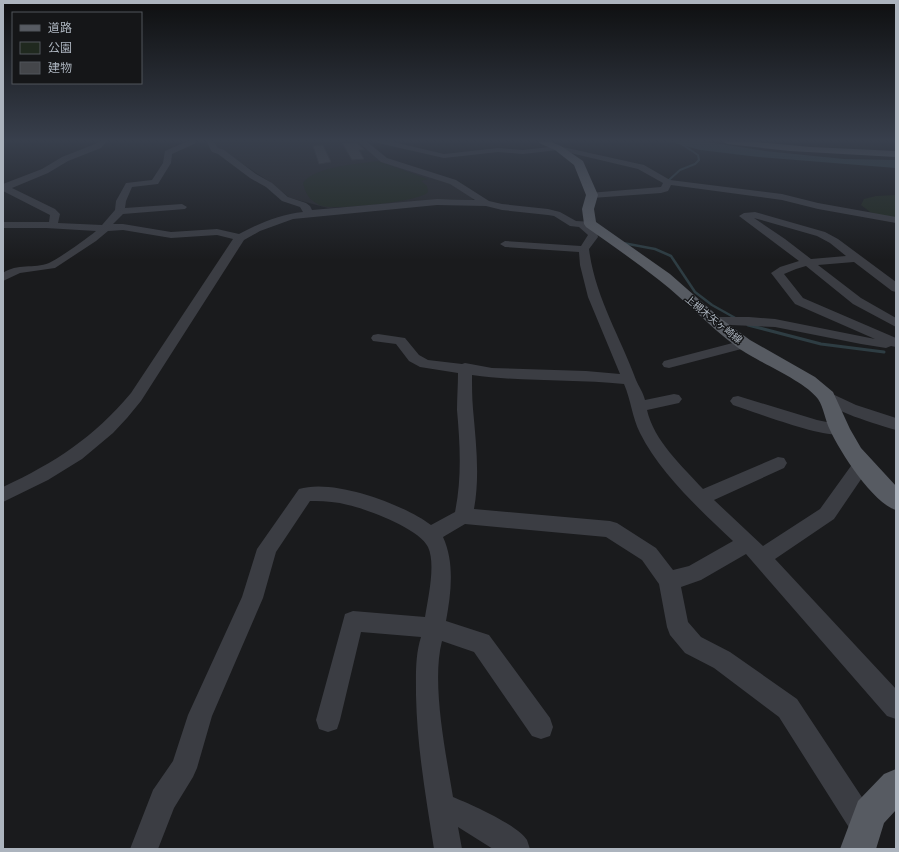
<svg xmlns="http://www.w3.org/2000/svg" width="899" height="852" font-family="Inter,'Noto Sans JP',sans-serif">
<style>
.built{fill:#26272a}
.green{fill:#20291f}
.water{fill:#2e3d43}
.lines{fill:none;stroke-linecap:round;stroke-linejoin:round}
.stream-far2{stroke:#2e3d43;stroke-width:2}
.stream-far1{stroke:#2e3d43;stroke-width:2.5}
.stream{stroke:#2e3d43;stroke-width:3}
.building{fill:#44464a;stroke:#343539}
.minor{fill:#3b3d43;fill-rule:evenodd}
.major{fill:#575b62;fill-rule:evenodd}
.labels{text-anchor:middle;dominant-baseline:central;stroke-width:3;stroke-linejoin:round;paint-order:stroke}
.far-street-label{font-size:10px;fill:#acb4be;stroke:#151618}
</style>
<rect width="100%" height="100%" fill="#1a1b1d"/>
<path class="built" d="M 213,141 L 365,141 L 374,147 L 382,162 L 451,183 L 474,198 L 472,200 L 450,199 L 328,208 L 290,198 L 267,180 L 218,148 Z"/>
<path class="green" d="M 378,161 L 428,179 L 421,181 L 427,186 L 428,192 C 420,202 346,208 331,207 C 326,207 320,206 316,203 C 308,199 305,191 303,183 C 315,166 359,164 378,161 Z
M 896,195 L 896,221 L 870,212 L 861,205 L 864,199 L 876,196 Z"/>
<path class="water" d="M 668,141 L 702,141 L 765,151 L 844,159 L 896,160 L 896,168 L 759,157 L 700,150 Z"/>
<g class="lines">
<path class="stream-far2" d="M 670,183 L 669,180 L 680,170 L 695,164 L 699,160 L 698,155 L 677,141"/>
<path class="stream-far1" d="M 623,243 L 655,249 L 671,256 L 695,292 L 712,305 L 737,319"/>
<path class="stream" d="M 748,325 L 821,344 L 884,352"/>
</g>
<path class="building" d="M 356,142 L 365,150 L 359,150 L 364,159 L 352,160 L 342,143 Z
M 323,145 L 331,162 L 319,164 L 313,146 Z"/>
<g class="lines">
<path class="minor" d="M 99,141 L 107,141 L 101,148 L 68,161 L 48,173 L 12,188 L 55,209 L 60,214 L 58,223 L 102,225 L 115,210 L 116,201 L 126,183 L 152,180 L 163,163 L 165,151 L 188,141 L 196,141 L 196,143 L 172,154 L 171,163 L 158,184 L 132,187 L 126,201 L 125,208 L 182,204 L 187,207 L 185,209 L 123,214 L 113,224 L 123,224 L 171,232 L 217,229 L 239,234 C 258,224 280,214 303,212 L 300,207 L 282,201 L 266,187 L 250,178 L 218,154 L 212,152 L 206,141 L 213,141 L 218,148 L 224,150 L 256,174 L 272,183 L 288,197 L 306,203 L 310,206 L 312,210 L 437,199 L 475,200 L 450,184 L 381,162 L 357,141 L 366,141 L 387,158 L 456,180 L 489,201 L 502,204 L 548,209 L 560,212 L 576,221 L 594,222 L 595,224 L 591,227 L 597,232 L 598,237 L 589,249 C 595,297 620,336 636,380 C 639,387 643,392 645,400 L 674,394 L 679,395 L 682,399 L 679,403 L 647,410 C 654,441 682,466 703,489 L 778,457 L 784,458 L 787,463 L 784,468 L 714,500 L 763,546 L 820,509 L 856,459 L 862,458 L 868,459 L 871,464 L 868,469 L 834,519 L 775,559 L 896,689 L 896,719 L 887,716 L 746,554 L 701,580 L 681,587 L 688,622 L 701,637 L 730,652 L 797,699 L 875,817 L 879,827 L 875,837 L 865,841 L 855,837 L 779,717 L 714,668 L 685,653 L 670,635 L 667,627 L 659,584 L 642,560 L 606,537 L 465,524 L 443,537 C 455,563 451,594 446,621 L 489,635 L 550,718 L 553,727 L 550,736 L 541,739 L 532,736 L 474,652 L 442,641 C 431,683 446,754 453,797 C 470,804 518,825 527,840 C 528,843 529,846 530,849 L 493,849 L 458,827 L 462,849 L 434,849 C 426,798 417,747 416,695 C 416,675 415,656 421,637 L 361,632 L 340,720 L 337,729 L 328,732 L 319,729 L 316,720 L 345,614 L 353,611 L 425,617 C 428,598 436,564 428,547 C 420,529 367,509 348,505 C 337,502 326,501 315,501 L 310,501 L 276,552 L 263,598 L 212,716 L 197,768 L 193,777 L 174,808 L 158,849 L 130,849 L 153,790 L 173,761 L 188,715 L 242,597 L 257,549 L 299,489 C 333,478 403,504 431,525 L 455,512 C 462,478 460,444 457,410 C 457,398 458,385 458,373 L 420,367 L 409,361 L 396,344 L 373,341 L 371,338 L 373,335 L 378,334 L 405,338 L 419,355 L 428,360 L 462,364 L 465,363 L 492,368 L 586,371 L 620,374 L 588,297 L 580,265 L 579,252 L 505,247 L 500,244 L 505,241 L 581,246 L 588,235 L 579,227 L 570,226 L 554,216 L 548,215 L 502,210 L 486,206 L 437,205 L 293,219 L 260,231 L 244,240 L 141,401 L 127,418 L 113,433 L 82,459 L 48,480 L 3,502 L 3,487 C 56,462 93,438 131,393 L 233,239 L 217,235 L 171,238 L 123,230 L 108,231 L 96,241 L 55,268 L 20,273 L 3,281 L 3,273 C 17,263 34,269 49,263 C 61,257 85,240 96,231 L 46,228 L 3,228 L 3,222 L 49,222 L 50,215 L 3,191 L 3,184 L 42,169 L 62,157 L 95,144 ZM 472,375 C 522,382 573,379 624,384 C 631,400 632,417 640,433 C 660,473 701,511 733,541 L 689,566 L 673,570 L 656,548 L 617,523 L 610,521 L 474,509 C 480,476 476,443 473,409 C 472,398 472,386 472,375 Z
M 377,141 L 389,141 L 444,154 L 498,148 L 523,150 L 558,146 L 644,165 L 670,180 L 782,194 L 818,203 L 896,217 L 896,223 L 818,209 L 782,200 L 671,185 L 668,191 L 661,193 L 592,198 L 587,195 L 589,193 L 661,187 L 663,183 L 638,169 L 558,150 L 523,154 L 498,152 L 444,158 L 378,143 Z
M 755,212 L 825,232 L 838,239 L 896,282 L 896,292 L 892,291 L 854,262 L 818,265 L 861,298 L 896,318 L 896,327 L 853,304 L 806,266 L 796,269 L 784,274 L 803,298 L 896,338 L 896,347 L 891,346 L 886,348 L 861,344 L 775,327 L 709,324 L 708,321 L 709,318 L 714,317 L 749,317 L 775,319 L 875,339 L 795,304 L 771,273 L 780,267 L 799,261 L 739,216 L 744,213 ZM 754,218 L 817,236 L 830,243 L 846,256 L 811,259 L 785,239 Z
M 744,340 L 749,341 L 751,344 L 749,347 L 669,368 L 664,367 L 662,364 L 664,361 Z
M 826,391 L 856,405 L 896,418 L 896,430 C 879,425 827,410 818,396 L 821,392 Z
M 738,396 L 817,420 L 846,426 L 848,430 L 846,434 C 826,440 755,412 733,405 L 730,401 L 733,397 Z"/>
<path class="major" d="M 538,141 L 549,141 L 561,146 L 583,161 L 598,195 L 594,209 L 596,222 L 670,274 L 720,318 L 750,340 L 815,377 L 833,392 L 850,429 L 861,448 L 896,486 L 896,510 C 873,503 840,452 830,430 C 825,420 824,408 818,399 C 804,380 757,362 737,347 C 709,326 686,301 659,280 C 635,261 610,244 586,227 L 584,224 L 582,209 L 586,195 L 574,165 L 555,150 L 539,143 Z
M 722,141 L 744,141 L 811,147 L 896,151 L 896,157 L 790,151 L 727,144 Z
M 896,769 L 896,810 L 884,823 L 876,849 L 840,849 L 858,801 L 884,774 Z"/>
</g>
<linearGradient id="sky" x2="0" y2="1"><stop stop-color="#0e0f10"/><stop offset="0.54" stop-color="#383f4c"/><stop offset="1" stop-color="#383f4c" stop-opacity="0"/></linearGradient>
<rect width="899" height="260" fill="url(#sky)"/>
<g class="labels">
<g class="far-street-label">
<text transform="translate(714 319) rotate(39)">上槻木矢ヶ崎線</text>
</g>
</g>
<rect width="899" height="852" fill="none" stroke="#acb4be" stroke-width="8"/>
<rect x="12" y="12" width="130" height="72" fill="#151618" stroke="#51555a"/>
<rect x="20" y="25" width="20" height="6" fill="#575b62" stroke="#51555a"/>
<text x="48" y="32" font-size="12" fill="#acb4be">道路</text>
<rect x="20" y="42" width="20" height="12" fill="#20291f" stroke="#51555a"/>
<text x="48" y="52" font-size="12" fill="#acb4be">公園</text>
<rect x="20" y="62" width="20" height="12" fill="#44464a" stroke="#51555a"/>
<text x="48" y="72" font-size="12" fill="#acb4be">建物</text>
</svg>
